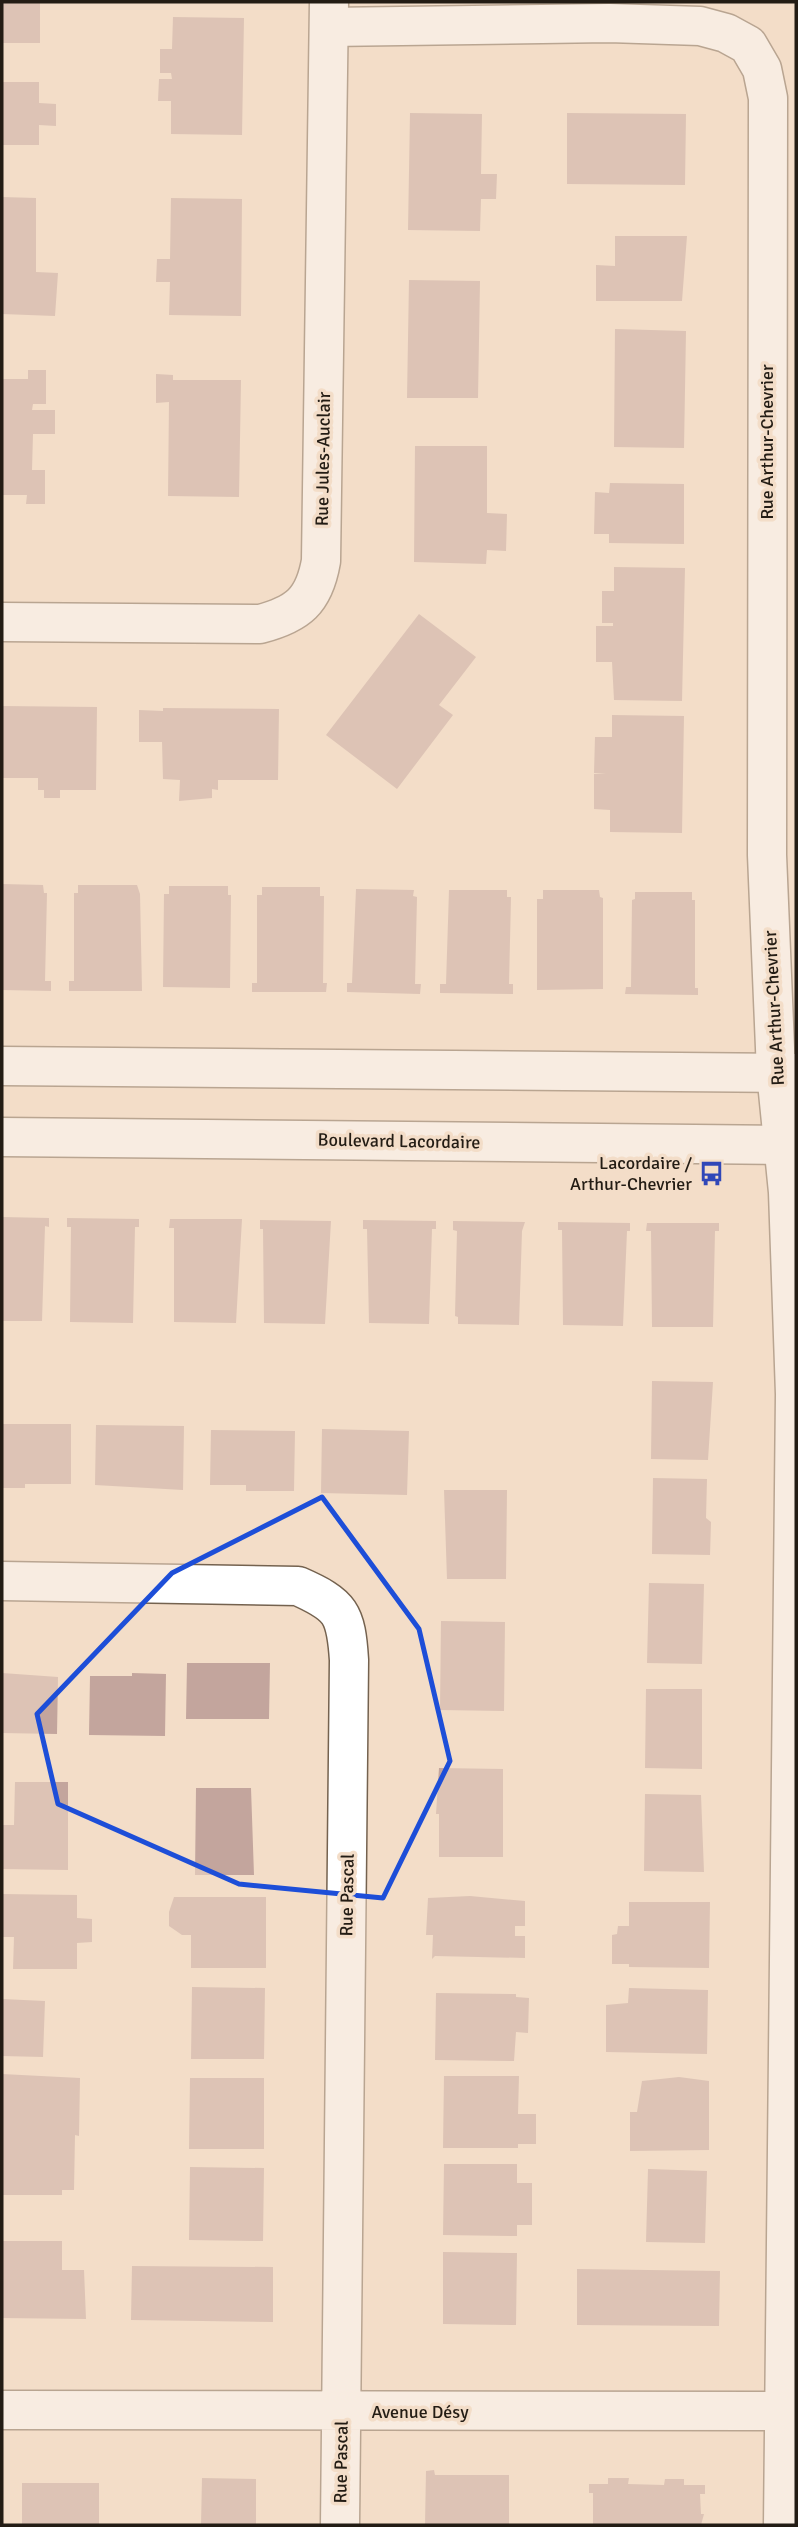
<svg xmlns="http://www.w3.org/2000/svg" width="798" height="2527" font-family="Signika,sans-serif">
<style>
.building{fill:#c3a59d}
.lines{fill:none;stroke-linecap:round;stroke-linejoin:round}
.minor-casing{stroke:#74624f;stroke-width:41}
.major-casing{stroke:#74624f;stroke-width:41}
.minor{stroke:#fff;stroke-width:38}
.major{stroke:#fff;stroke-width:38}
.marked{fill:none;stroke:#1d4ed8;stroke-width:5;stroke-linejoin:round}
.labels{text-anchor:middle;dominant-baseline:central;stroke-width:7;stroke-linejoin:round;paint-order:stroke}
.street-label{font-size:18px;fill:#231c14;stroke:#f3ddc8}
.poi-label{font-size:18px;fill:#231c14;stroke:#f3ddc8;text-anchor:end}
</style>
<rect width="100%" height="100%" fill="#f3ddc8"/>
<path class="building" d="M 2,2 L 40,2 L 40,43 L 2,43 Z
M 173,17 L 244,18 L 242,135 L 171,134 L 171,101 L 158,101 L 159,79 L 172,79 L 171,73 L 160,73 L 160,49 L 172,49 Z
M 2,82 L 39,82 L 39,103 L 56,104 L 56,126 L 39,125 L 39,145 L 2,145 Z
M 410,113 L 482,114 L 481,174 L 497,174 L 496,199 L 481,199 L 480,231 L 408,230 Z
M 567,113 L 686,114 L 685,185 L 567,184 Z
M 2,197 L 36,198 L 36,272 L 58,273 L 55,316 L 2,314 Z
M 171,198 L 242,199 L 241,316 L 169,315 L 170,282 L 156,282 L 157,259 L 170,259 Z
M 615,236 L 687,236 L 682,301 L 596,301 L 596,265 L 615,266 Z
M 409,280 L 480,281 L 478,398 L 407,398 Z
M 615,329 L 686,331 L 684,448 L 614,447 Z
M 28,370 L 46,370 L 46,404 L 33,404 L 32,410 L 55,410 L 55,434 L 33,434 L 32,470 L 45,470 L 45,504 L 26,504 L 27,495 L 2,495 L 2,379 L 28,379 Z
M 156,374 L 173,375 L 173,380 L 241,380 L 239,497 L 168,496 L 169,402 L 156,403 Z
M 415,446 L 487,446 L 487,513 L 507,514 L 506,551 L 487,550 L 486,564 L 414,562 Z
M 610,483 L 684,484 L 684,544 L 609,543 L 609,534 L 594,534 L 595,492 L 609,493 Z
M 614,567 L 685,568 L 682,701 L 614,700 L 612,662 L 596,662 L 596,626 L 613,626 L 613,623 L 602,623 L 602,591 L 614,591 Z
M 419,614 L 476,657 L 439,705 L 453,715 L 397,789 L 326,735 Z
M 2,706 L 97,707 L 96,790 L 60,790 L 60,798 L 44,798 L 44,790 L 38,790 L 38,778 L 2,778 Z
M 163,708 L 279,709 L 278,780 L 218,780 L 218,790 L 212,789 L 212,798 L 179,801 L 180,780 L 163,779 L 162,742 L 139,742 L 139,710 L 163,711 Z
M 612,715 L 684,716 L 682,833 L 610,832 L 610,810 L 594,809 L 594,774 L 606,774 L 594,773 L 595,737 L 612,737 Z
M 2,884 L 43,885 L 44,893 L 47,893 L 45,981 L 51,981 L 51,991 L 2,990 Z
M 78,885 L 137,885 L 140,894 L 142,991 L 69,991 L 69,981 L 74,981 L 74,893 L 78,893 Z
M 169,886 L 228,886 L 228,895 L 231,895 L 230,988 L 163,987 L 164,894 L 169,894 Z
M 262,887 L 320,887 L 320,896 L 324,896 L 323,983 L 327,983 L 326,992 L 252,992 L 252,983 L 257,983 L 257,895 L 262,895 Z
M 356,889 L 414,890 L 413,896 L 417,897 L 415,984 L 421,984 L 420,994 L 347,992 L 347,983 L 352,983 Z
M 449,890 L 507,890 L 507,897 L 511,897 L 509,984 L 513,984 L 513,994 L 440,993 L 440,984 L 446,984 Z
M 543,890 L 599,890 L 600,897 L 603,898 L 603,989 L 537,990 L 537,899 L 543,899 Z
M 635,892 L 692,892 L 692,900 L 695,900 L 695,988 L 698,988 L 698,995 L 625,994 L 626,987 L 631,987 L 632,900 L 635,899 Z
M 2,1217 L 49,1218 L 49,1227 L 45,1226 L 42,1321 L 2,1321 Z
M 67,1218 L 139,1219 L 139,1227 L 135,1227 L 133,1323 L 70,1322 L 71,1227 L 67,1227 Z
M 170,1219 L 242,1219 L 236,1323 L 174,1322 L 174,1228 L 169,1228 Z
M 260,1220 L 331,1221 L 325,1324 L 264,1323 L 263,1229 L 260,1229 Z
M 363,1220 L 436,1221 L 436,1229 L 432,1229 L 429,1324 L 369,1323 L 367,1229 L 363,1229 Z
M 453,1221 L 525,1222 L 522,1231 L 519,1325 L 458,1324 L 458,1317 L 455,1316 L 457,1231 L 453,1230 Z
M 558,1222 L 630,1223 L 630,1231 L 627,1231 L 623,1326 L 563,1325 L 562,1230 L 558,1230 Z
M 647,1223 L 719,1223 L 719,1231 L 715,1231 L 713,1327 L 652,1327 L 651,1231 L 646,1231 Z
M 652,1381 L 713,1382 L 708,1460 L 651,1459 Z
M 2,1424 L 71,1424 L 71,1484 L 25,1484 L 25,1488 L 2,1488 Z
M 96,1425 L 184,1426 L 183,1490 L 95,1485 Z
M 322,1429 L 409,1431 L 407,1495 L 321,1493 Z
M 211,1430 L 295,1431 L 294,1491 L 246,1491 L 246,1485 L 210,1485 Z
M 653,1478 L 707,1479 L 706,1518 L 711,1522 L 710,1555 L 652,1554 Z
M 444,1490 L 507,1490 L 506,1579 L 447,1579 Z
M 649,1583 L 704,1584 L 702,1664 L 647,1663 Z
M 441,1621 L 505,1622 L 504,1711 L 440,1710 Z
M 187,1663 L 270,1663 L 269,1719 L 186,1719 Z
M 2,1673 L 58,1677 L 57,1734 L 2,1733 Z
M 132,1673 L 166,1674 L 165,1736 L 89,1735 L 90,1676 L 132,1676 Z
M 646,1689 L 702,1689 L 702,1769 L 645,1768 Z
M 439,1768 L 503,1769 L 503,1857 L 439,1857 L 439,1814 L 436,1814 Z
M 15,1782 L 68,1782 L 68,1870 L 2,1869 L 2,1825 L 14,1825 Z
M 196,1788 L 251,1788 L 254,1875 L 195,1875 Z
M 645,1794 L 701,1795 L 704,1872 L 644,1871 Z
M 2,1894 L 77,1895 L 77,1918 L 92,1919 L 92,1942 L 77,1943 L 77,1969 L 13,1969 L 14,1937 L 2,1937 Z
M 470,1896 L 525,1901 L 525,1926 L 515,1926 L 515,1936 L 525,1936 L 525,1958 L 435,1956 L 432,1959 L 433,1935 L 426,1935 L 428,1898 Z
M 174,1897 L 266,1897 L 266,1968 L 191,1968 L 191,1935 L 182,1935 L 169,1926 L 169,1912 Z
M 629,1902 L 710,1902 L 709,1968 L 629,1967 L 629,1964 L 612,1964 L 612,1935 L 617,1934 L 618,1926 L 629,1926 Z
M 192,1987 L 265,1988 L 264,2059 L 191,2059 Z
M 629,1988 L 708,1990 L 707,2054 L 606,2052 L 606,2005 L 628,2003 Z
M 436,1993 L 516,1994 L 516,1997 L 529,1998 L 528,2033 L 516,2032 L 514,2061 L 435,2060 Z
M 2,1999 L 45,2001 L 43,2057 L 2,2056 Z
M 2,2074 L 80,2078 L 79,2136 L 75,2135 L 74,2190 L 62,2190 L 62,2195 L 2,2195 Z
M 444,2076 L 519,2076 L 518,2114 L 536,2114 L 536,2144 L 518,2144 L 518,2148 L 443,2148 Z
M 679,2077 L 709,2081 L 709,2150 L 630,2151 L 630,2112 L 637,2112 L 642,2081 Z
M 190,2078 L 264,2078 L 264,2149 L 189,2149 Z
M 444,2164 L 517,2164 L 517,2183 L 532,2183 L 532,2225 L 517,2225 L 517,2236 L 443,2235 Z
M 190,2167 L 264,2168 L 263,2241 L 189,2240 Z
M 648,2169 L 707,2171 L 705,2243 L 646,2242 Z
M 2,2241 L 62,2241 L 62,2270 L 84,2270 L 86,2319 L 2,2318 Z
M 443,2252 L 517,2253 L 516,2325 L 443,2324 Z
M 132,2266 L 273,2267 L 273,2322 L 131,2320 Z
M 577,2269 L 720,2271 L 719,2326 L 577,2325 Z
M 434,2470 L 435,2475 L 509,2475 L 509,2525 L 425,2525 L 426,2471 Z
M 202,2478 L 256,2479 L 256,2525 L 201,2525 Z
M 608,2478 L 629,2478 L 628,2484 L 664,2485 L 665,2479 L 684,2479 L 684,2485 L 705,2485 L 705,2494 L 700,2494 L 701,2514 L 704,2514 L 701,2525 L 593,2525 L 593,2493 L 589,2493 L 589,2484 L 608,2484 Z
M 22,2483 L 99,2483 L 99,2525 L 22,2525 Z"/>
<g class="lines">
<defs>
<path id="minor" d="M 329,27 L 609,23 L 700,26 L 726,33 L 748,45 L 762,69 L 768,98 L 767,855 L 776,1072 L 788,1192 L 795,1394 L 783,2525
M 2,622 L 260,624 C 298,614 314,601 321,561 L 329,2
M 2,1581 L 298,1586 C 341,1605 346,1613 349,1660 L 340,2525
M 2,2410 L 796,2411"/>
<path id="major" d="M 2,1066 L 796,1073
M 2,1137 L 796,1145"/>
</defs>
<use href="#minor" class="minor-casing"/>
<use href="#major" class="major-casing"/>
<use href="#minor" class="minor"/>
<use href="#major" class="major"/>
</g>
<path d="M0 0H798V2527H0ZM 322,1497 L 419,1629 L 450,1761 L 383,1898 L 239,1884 L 58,1804 L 37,1714 L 172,1573 Z" fill="#f3ddc8" fill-opacity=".55" fill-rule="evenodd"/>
<path class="marked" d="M 322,1497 L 419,1629 L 450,1761 L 383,1898 L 239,1884 L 58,1804 L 37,1714 L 172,1573 Z"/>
<defs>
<symbol id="bus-bare" viewBox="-9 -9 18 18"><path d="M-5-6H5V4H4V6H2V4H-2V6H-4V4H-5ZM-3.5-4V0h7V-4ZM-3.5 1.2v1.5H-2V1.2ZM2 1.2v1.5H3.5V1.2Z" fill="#3047b8" stroke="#f3ddc8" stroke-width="2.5" paint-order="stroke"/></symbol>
</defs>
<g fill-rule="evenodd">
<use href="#bus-bare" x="694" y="1156" width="35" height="35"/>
</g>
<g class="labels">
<g class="street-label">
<text transform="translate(767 442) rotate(-90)">Rue Arthur-Chevrier</text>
<text transform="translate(323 459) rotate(-89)">Rue Jules-Auclair</text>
<text transform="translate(774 1008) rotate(-93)">Rue Arthur-Chevrier</text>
<text transform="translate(399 1141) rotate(1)">Boulevard Lacordaire</text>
<text transform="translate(347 1895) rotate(-89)">Rue Pascal</text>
<text x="420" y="2412">Avenue Désy</text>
<text transform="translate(341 2462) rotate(-89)">Rue Pascal</text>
</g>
<g class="poi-label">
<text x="692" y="1163">Lacordaire /<tspan x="692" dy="21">Arthur-Chevrier</tspan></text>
</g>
</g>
<rect width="798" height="2527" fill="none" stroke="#231c14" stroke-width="7"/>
</svg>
